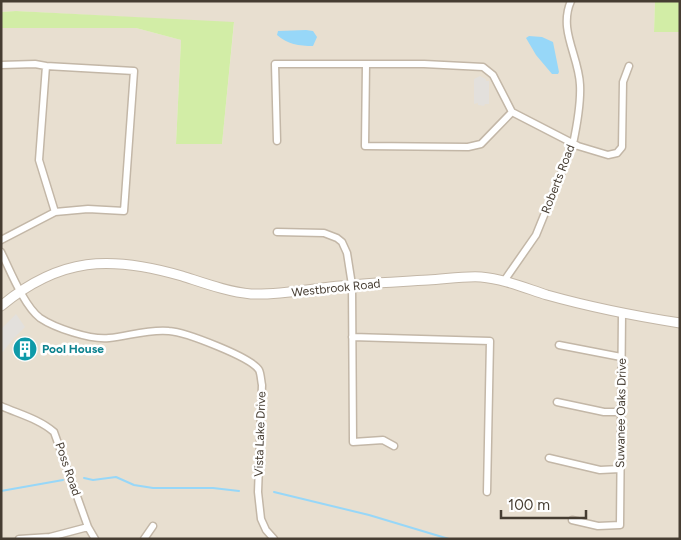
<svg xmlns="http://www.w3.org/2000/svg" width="681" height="540" font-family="Figtree,sans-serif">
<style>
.residential{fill:#e8dfd0}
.green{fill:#d2eda6}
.parking{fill:#e3e0dc}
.water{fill:#97d7f8}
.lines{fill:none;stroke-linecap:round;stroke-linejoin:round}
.stream{stroke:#97d7f8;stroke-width:2}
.minor-casing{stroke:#c3b7a7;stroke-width:9}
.tertiary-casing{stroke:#c3b7a7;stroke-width:11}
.minor{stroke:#fff;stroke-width:6}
.tertiary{stroke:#fff;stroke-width:9}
.labels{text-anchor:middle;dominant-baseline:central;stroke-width:5;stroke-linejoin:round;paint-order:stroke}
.street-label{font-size:12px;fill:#463d32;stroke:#fff}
.culture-label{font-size:12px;font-weight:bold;fill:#0d838f;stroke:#fff;text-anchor:start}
</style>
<rect width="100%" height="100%" fill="#f3ede3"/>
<path class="residential" d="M 1,1 L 655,1 L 654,31 L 680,32 L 680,539 L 1,539 L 1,28 L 136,28 L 181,40 L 176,144 L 222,144 L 234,23 L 16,11 L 1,12 Z"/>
<path class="green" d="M 655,1 L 680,1 L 680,32 L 654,32 Z
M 16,11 L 234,22 L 222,144 L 176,144 L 181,40 L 136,28 L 1,28 L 1,12 Z"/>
<path class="parking" d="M 480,76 L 486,79 L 486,81 L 489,81 L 489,104 L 485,104 L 484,106 L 478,105 L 478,103 L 474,104 L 474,79 Z
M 16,314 L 25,327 L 14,338 L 1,354 L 1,329 Z"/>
<path class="water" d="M 306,30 L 313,31 L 317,37 L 313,46 C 299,46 287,44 277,35 L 278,31 Z
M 529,36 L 542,37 L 553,42 L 559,72 L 558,74 L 552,74 L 536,55 L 526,38 Z"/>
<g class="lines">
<path class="stream" d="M 84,478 L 93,480 L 116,477 L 134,485 L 153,488 L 213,488 L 239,491
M 1,491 L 63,480
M 274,492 L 369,515 L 449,539"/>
<defs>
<path id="minor" d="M 366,64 L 365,146 L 468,147 L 481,144 L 512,112
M 1,65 L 35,64 L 46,66
M 277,141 L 275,64 L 424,64 L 483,67 L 493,75 L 512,112 L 578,146 L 608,155 L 617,153 L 622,147 L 623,82 L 629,66
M 277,232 L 324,233 L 337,238 L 342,242 L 347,253 L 352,285 L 353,442 L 383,440 L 394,446
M 1,240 L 55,212 L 88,209 L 124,211 L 134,71 L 46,66 L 39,160 L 55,212
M 1,252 C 10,270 24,306 40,318 C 55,328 90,340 109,338 C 129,336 148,329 169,331 C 185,332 251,357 259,370 C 261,374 261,381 262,385 L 258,492 L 261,519 L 266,530 L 274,539
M 504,281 L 536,235 L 573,144 C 577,125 581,104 580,85 C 579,56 558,30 571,1
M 352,337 L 490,341 L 487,492
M 559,345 L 621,357
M 557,402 L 604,412 L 621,412
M 1,406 C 19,414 39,419 54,432 L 88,527 L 95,539
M 549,458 L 600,470 L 620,469
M 572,520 L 598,526 L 620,525 L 622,313
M 19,539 L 50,537 L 88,527
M 144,539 L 153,526"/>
<path id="tertiary" d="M 1,306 C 60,257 110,255 182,276 C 204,283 228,292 251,294 C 278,295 304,290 330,287 C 363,283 396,282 428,280 C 446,279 464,276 481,277 C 504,279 525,288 547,295 C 590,307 635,316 680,323"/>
</defs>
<use href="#minor" class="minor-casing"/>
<use href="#tertiary" class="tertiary-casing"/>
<use href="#minor" class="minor"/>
<use href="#tertiary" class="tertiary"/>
</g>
<defs>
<symbol id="building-disc" viewBox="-11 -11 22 22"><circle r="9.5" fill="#0f9aa8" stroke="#fff"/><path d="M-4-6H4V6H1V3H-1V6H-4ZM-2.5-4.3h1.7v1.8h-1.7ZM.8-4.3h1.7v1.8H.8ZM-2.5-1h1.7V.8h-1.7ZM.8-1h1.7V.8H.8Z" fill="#fff"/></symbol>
</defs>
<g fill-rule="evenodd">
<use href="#building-disc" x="11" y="335" width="28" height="28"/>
</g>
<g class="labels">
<g class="street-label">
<text transform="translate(558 179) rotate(-69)">Roberts Road</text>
<text transform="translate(336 288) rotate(-6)">Westbrook Road</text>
<text transform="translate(621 413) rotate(-89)">Suwanee Oaks Drive</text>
<text transform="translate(260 434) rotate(-88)">Vista Lake Drive</text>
<text transform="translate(68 469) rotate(71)">Poss Road</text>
</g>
<g class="culture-label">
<text x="42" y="349">Pool House</text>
</g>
</g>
<rect width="681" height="540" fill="none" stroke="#463d32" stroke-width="5"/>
<path d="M501 510v8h85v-8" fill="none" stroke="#463d32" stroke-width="2.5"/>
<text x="508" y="510" font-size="15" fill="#463d32" stroke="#ffffff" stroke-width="4" paint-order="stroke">100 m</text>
</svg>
